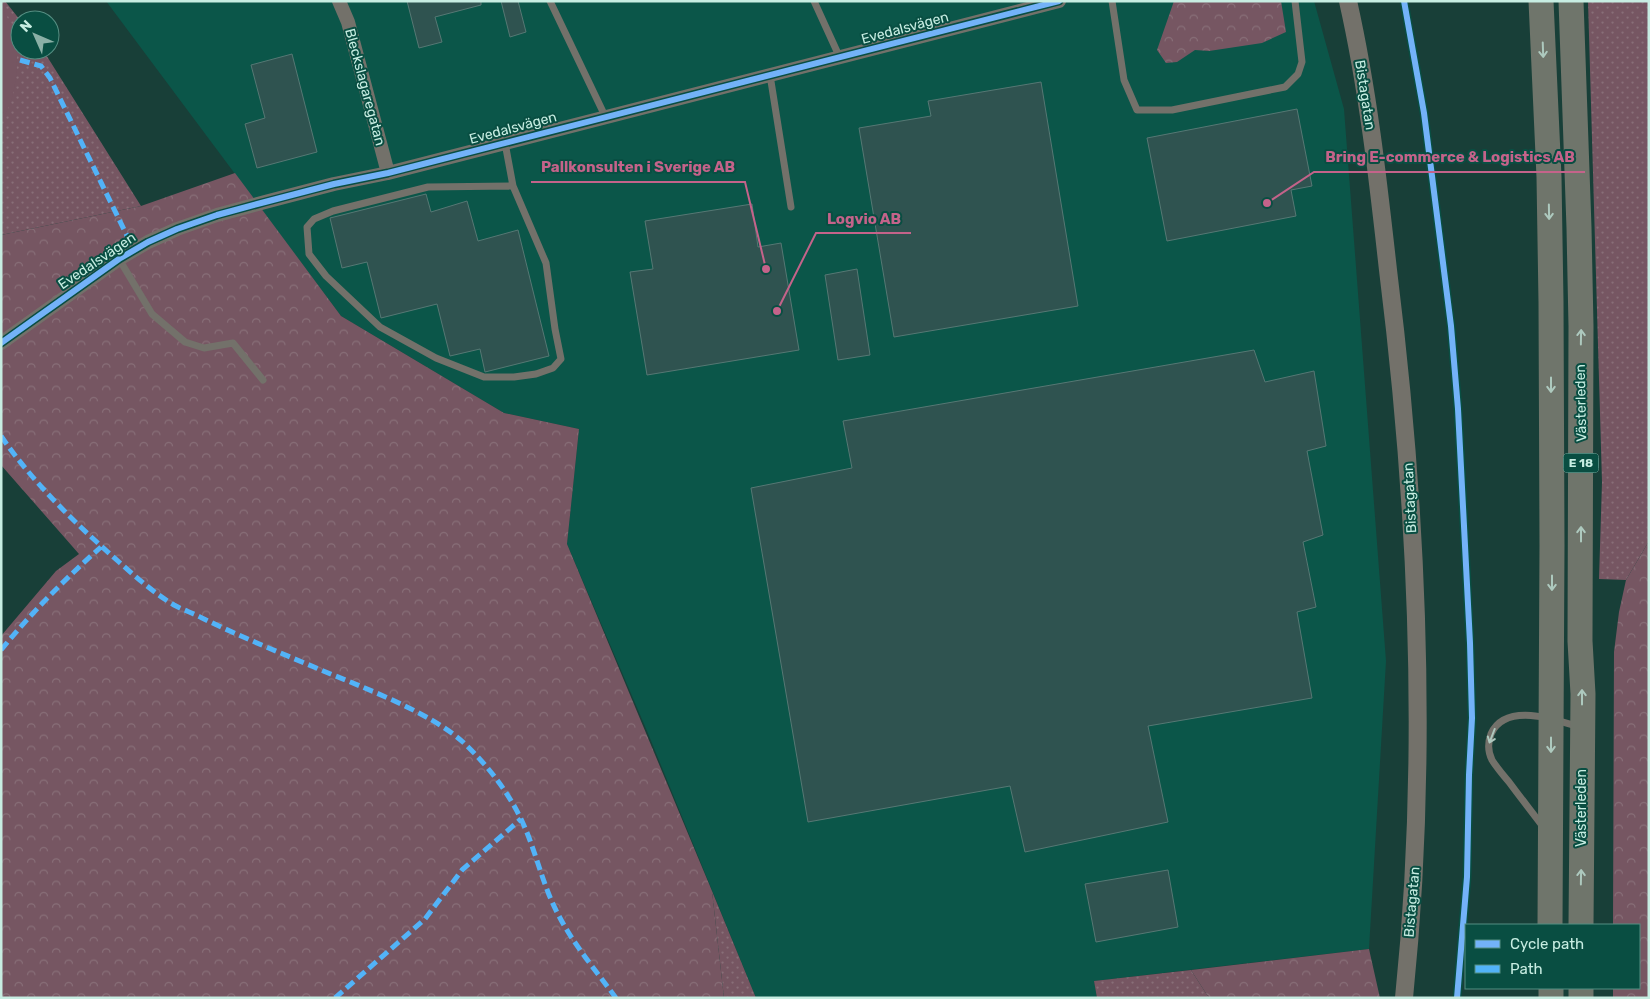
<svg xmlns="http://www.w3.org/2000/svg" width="1650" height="999" font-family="Rubik,sans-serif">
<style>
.built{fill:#0b5649}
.grass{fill:url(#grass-dots)}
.forest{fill:url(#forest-crowns)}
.pitch{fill:#765662}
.building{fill:#2f5350;stroke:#567874}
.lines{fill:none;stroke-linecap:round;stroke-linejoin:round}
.service{stroke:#73716a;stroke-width:7}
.minor{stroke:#73716a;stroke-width:14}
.tertiary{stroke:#73716a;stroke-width:18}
.motorway{stroke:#6f756b;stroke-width:25}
.quiet{stroke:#52b3f8;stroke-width:5;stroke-dasharray:10 5;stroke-linecap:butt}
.cycleway-casing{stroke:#094e42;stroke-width:9}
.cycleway{stroke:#73b2f8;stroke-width:6}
.oneway{stroke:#adc9be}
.oneway2{stroke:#aec8be}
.labels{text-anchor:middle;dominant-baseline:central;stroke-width:4;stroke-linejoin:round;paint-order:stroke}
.shield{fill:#094e42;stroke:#8ebdb2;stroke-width:1}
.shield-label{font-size:12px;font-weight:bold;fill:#c7ede2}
.street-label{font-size:14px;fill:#c7ede2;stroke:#094e42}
.leader{fill:none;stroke:#c4638a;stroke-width:2}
.callout-dot{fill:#c4638a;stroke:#094e42;stroke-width:2}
.callout-label{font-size:15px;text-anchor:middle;font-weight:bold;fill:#c4638a;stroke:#094e42;stroke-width:4;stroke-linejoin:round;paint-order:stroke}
</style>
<defs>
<pattern id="grass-dots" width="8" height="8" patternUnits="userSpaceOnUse" patternTransform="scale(1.25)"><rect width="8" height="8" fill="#765662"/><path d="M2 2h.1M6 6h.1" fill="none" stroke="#886f78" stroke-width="1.8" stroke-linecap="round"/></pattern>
<pattern id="forest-crowns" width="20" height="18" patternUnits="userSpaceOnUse" patternTransform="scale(1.25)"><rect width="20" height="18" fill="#765662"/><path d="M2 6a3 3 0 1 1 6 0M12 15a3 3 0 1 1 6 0" fill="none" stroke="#886f78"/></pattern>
</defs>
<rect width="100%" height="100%" fill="#183f38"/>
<path class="built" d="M 106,1 L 1314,1 L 1344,109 L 1386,661 L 1369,949 L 1094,981 L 1097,998 L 756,998 L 647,731 L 567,544 L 579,429 L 504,413 L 341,316 Z"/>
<path class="grass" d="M 1,1 L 5,1 L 20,20 L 20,50 L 43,50 L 141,206 L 1,235 Z
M 1588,1 L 1648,1 L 1649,541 L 1626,580 L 1599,579 L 1602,482 Z
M 712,891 L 756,998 L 724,998 Z
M 1191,970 L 1209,998 L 1097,998 L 1094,981 Z"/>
<path class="forest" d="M 1174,1 L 1281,1 L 1286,32 L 1262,43 L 1209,51 L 1195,50 L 1177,62 L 1166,63 L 1157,50 Z
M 235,173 L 341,316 L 504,413 L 579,429 L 567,544 L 712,891 L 724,998 L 1,998 L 1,636 L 56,571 L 79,554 L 1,465 L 1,235 L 141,206 Z
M 1649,541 L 1649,998 L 1613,998 L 1613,988 L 1639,988 L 1639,925 L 1613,925 L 1614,652 L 1619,612 L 1626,580 Z
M 1369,949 L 1380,998 L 1209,998 L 1191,970 Z"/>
<path class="pitch" d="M 1,6 C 7,17 15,30 16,42 C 19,64 16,103 1,120 Z"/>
<path class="building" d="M 407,1 L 481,1 L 481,5 L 435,17 L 442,42 L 419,48 Z
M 501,1 L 518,1 L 526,32 L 510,37 Z
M 292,54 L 317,152 L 257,168 L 245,124 L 265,118 L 251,65 Z
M 1041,82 L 1078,306 L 894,337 L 859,128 L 931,116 L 928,101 Z
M 1297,109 L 1312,186 L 1291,190 L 1296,216 L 1167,241 L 1147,138 Z
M 426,194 L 431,212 L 467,201 L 478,241 L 518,230 L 549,356 L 485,372 L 480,349 L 450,356 L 437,304 L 381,318 L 367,262 L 342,268 L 330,218 Z
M 752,204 L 758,247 L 781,243 L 799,350 L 647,375 L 630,272 L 653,269 L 645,221 Z
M 857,269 L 870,355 L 838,360 L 825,275 Z
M 1254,350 L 1265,382 L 1314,371 L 1326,446 L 1307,451 L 1323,535 L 1303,542 L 1316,607 L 1297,612 L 1312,698 L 1148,726 L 1168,822 L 1025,852 L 1010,786 L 808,822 L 751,488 L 852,468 L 843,421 Z
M 1168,870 L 1178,927 L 1096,942 L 1085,884 Z"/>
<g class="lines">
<path class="service" d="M 550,1 L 605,116
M 814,1 L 840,58
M 1112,1 L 1124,80 L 1137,110 L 1172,110 L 1285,87 L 1298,74 L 1302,62 L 1295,1
M 770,75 L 791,207
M 505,143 L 513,186 L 546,263 L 555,329 L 561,359 L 553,368 L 536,374 L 514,377 L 484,377 L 436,358 L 380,327 L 326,276 L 309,254 L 307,227 L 314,219 L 333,211 L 428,187 L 513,186
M 119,259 L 152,314 L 185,342 L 204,348 L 233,343 L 263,380
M 1544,828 C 1532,812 1520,797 1509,782 C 1503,775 1497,768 1492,760 C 1488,752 1488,742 1491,734 C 1505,702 1555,719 1579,727"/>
<path class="minor" d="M 339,1 L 348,22 L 388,173
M 1,343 L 119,259 L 148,242 L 177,229 L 217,215 L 265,202 L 334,184 L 388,173 L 1059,1"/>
<path class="tertiary" d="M 1348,1 C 1368,90 1378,180 1388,270 C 1418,511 1429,756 1404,998"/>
<path class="motorway" d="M 1541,1 L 1549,177 L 1551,302 L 1552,545 L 1550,925
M 1571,1 L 1579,228 L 1581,326 L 1580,641 L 1583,694 L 1581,925
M 1551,988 L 1551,998
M 1581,988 L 1581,998"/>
<path class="quiet" d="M 20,60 L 41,66 L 50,78 L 134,250
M 1,436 C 34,484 76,524 119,562 C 137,578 154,593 174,605 C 183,610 193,613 202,618 C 241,637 281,653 321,670 C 364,688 430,712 464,743 C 487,765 507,790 521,819 C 536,850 542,885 559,916 C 574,945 597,972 616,998
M 1,650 C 32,612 65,579 101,547
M 335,998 L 425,919 L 462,870 L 521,819"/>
<defs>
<path id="cycleway" d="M 1404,1 L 1424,113 L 1451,326 L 1458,409 L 1470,643 L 1472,718 L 1469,775 L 1467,877 L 1457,998
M 1,343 L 119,259 L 148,242 L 177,229 L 217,215 L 265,202 L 334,184 L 388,173 L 1059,1"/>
</defs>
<use href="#cycleway" class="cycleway-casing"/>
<use href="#cycleway" class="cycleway"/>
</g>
<defs><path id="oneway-shaft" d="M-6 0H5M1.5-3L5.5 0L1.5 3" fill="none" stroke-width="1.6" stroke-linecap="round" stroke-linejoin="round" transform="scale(1.25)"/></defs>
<g class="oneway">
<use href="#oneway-shaft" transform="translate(1543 50) rotate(88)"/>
<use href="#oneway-shaft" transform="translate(1549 212) rotate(89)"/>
<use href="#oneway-shaft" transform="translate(1581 337) rotate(-89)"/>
<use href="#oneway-shaft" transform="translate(1551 385) rotate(90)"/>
<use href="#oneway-shaft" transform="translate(1581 534) rotate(-90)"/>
<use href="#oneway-shaft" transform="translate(1552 583) rotate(90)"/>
<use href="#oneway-shaft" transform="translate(1582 697) rotate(-90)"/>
<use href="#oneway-shaft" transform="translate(1551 745) rotate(90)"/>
<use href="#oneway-shaft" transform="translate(1581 877) rotate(-89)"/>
</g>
<use class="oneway2" href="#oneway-shaft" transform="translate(1492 736) rotate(111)"/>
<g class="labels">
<rect class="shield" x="1563.5" y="453.5" width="35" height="19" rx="4"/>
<g class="shield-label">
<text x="1581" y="463">E 18</text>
</g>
<g class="street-label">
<text transform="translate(905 28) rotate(-15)">Evedalsvägen</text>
<text transform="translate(365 87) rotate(75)">Bleckslagaregatan</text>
<text transform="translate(1365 95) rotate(81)">Bistagatan</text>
<text transform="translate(513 128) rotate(-15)">Evedalsvägen</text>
<text transform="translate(97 261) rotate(-34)">Evedalsvägen</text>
<text transform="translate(1581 403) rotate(-91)">Västerleden</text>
<text transform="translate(1410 498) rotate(-93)">Bistagatan</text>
<text transform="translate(1581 808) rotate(-90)">Västerleden</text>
<text transform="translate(1412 902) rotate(-85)">Bistagatan</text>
</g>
</g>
<path class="leader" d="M1267 203L1314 172H1585M766 269L745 182H531M777 311L816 233H911"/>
<g class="callout-dot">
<circle cx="1267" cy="203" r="5"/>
<circle cx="766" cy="269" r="5"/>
<circle cx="777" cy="311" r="5"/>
</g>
<g class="callout-label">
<text x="1450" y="162">Bring E-commerce &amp; Logistics AB</text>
<text x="638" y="172">Pallkonsulten i Sverige AB</text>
<text x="864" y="224">Logvio AB</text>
</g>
<rect width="1650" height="999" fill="none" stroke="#c7ede2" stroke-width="5"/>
<rect x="1465" y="924" width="175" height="65" fill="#094e42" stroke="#558e82"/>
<rect x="1475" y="940" width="25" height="8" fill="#73b2f8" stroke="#558e82"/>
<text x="1510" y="949" font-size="15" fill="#c7ede2">Cycle path</text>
<rect x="1475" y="965" width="25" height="8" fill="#52b3f8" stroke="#558e82"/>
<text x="1510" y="974" font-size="15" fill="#c7ede2">Path</text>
<g transform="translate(35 35) rotate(315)"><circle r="24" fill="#094e42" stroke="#558e82"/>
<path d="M0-4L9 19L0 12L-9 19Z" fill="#8ab0a6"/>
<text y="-8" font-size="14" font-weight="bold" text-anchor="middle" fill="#c7ede2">N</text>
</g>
</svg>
